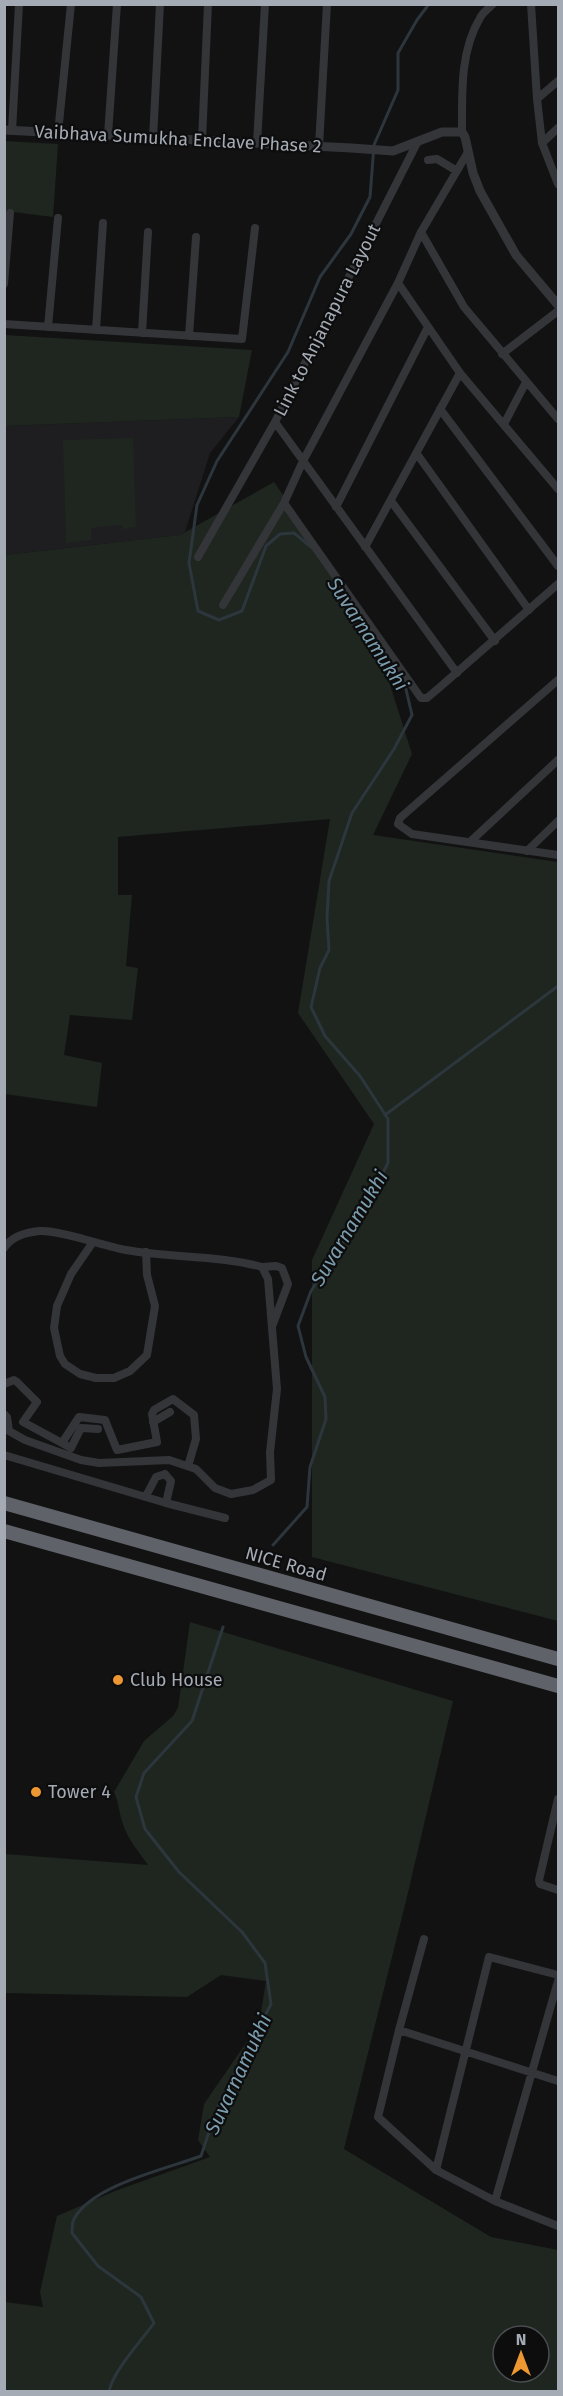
<svg xmlns="http://www.w3.org/2000/svg" width="563" height="2396" font-family="'Fira Sans',sans-serif">
<style>
.built{fill:#1e1e20}
.green{fill:#1e261f;fill-rule:evenodd}
.lines{fill:none;stroke-linecap:round;stroke-linejoin:round}
.stream{stroke:#2c363c;stroke-width:3}
.minor{stroke:#333538;stroke-width:8}
.tertiary{stroke:#333538;stroke-width:9}
.motorway{stroke:#5f6369;stroke-width:14}
.poi-dot{fill:#ec9732;stroke:#0d0d0e;stroke-width:2}
.labels{text-anchor:middle;dominant-baseline:central;stroke-width:4.5;stroke-linejoin:round;paint-order:stroke}
.street-label{font-size:18px;fill:#a4abb4;stroke:#0d0d0e}
.poi-label{font-size:18px;fill:#a4abb4;stroke:#0d0d0e;text-anchor:start}
.water-label{font-size:20px;font-style:italic;fill:#7b9dae;stroke:#0d0d0e}
</style>
<rect width="100%" height="100%" fill="#121213"/>
<path class="built" d="M 239,417 L 210,453 L 185,532 L 180,535 L 5,555 L 4,426 Z"/>
<path class="green" d="M 4,141 L 58,144 L 53,217 L 5,211 Z
M 5,335 L 252,350 L 239,417 L 5,426 Z
M 133,438 L 136,527 L 123,529 L 122,525 L 91,528 L 91,540 L 66,543 L 63,440 Z
M 274,482 L 369,619 L 412,754 L 373,835 L 558,862 L 558,1621 L 312,1557 L 312,1260 L 374,1124 L 298,1013 L 330,819 L 118,837 L 118,895 L 132,895 L 126,966 L 138,968 L 132,1020 L 70,1015 L 64,1055 L 102,1063 L 97,1107 L 5,1094 L 5,555 L 180,535 Z
M 190,1622 L 453,1701 L 406,1901 L 344,2149 L 491,2237 L 558,2250 L 558,2391 L 5,2391 L 5,2302 L 43,2307 L 40,2292 L 57,2216 L 115,2191 L 210,2157 L 198,2140 L 204,2104 L 259,2024 L 266,1981 L 221,1975 L 187,1997 L 5,1993 L 5,1854 L 148,1865 C 139,1852 128,1840 123,1824 C 119,1813 119,1803 114,1792 L 144,1741 L 173,1716 L 178,1708 ZM 503,2336 L 539,2336 L 539,2372 L 503,2372 Z"/>
<g class="lines">
<path class="stream" d="M 311,547 L 294,533 L 280,534 L 266,546 L 242,611 L 219,620 L 198,611 L 189,563 L 197,505 L 217,461 L 288,352 L 320,277 L 351,234 L 370,197 L 374,145 L 398,90 L 398,53 L 417,20 L 429,4
M 385,1115 L 558,986
M 273,1545 L 307,1507 L 310,1467 L 326,1419 L 325,1397 L 306,1357 L 298,1326 L 311,1291 L 365,1208 L 388,1163 L 388,1119 L 360,1076 L 325,1036 L 311,1007 L 320,968 L 329,950 L 327,918 L 329,881 L 352,813 L 394,749 L 412,715 L 405,685 L 347,599
M 109,2392 C 112,2372 142,2340 154,2323 L 141,2297 L 98,2266 L 72,2233 C 72,2228 72,2223 74,2219 C 92,2185 166,2169 201,2156 L 216,2111 L 271,2004 L 265,1963 L 242,1932 L 179,1872 L 145,1829 L 136,1797 L 144,1773 L 192,1721 L 223,1627"/>
<path class="minor" d="M 531,4 L 537,99
M 558,81 L 537,99 L 542,143 L 558,184
M 12,131 L 19,4
M 462,132 C 462,94 460,51 480,18 C 482,13 489,8 493,4
M 58,133 L 71,4
M 108,135 L 117,4
M 153,138 L 160,4
M 202,140 L 208,4
M 418,141 L 275,422 L 457,673
M 257,143 L 265,4
M 542,143 L 558,128
M 319,146 L 327,4
M 468,152 L 421,232 L 398,283 L 303,461 L 284,503 L 421,698 L 427,698 L 440,687 L 558,584
M 428,160 L 437,159 L 457,171
M 421,232 L 464,307 L 558,419
M 398,283 L 460,373 L 558,489
M 4,284 L 10,213
M 4,324 L 242,339 L 255,228
M 48,327 L 58,218
M 96,330 L 103,223
M 142,333 L 148,232
M 189,336 L 196,237
M 502,354 L 558,311
M 440,409 L 558,566
M 504,424 L 526,382
M 417,454 L 529,610
M 391,501 L 495,641
M 336,507 L 428,327
M 365,547 L 460,373
M 198,557 L 275,422
M 223,605 L 284,503
M 558,680 L 400,818 L 398,824 L 412,834 L 558,855
M 471,841 L 558,760
M 527,851 L 558,821
M 93,1242 L 71,1274 L 57,1306 L 54,1328 L 60,1356 L 65,1364 L 80,1374 L 96,1378 L 114,1378 L 130,1371 L 147,1355 L 155,1306 L 147,1275 L 146,1252
M 4,1248 C 12,1236 27,1232 40,1231 C 60,1230 104,1246 126,1250 C 171,1258 218,1255 262,1267 L 268,1279 L 277,1389 L 270,1452 L 271,1480 L 253,1490 L 231,1494 L 215,1488 L 196,1469 L 169,1460 L 99,1463 L 81,1460 L 25,1440 L 9,1431 L 7,1417 L 4,1414
M 262,1267 L 276,1266 L 282,1268 L 288,1284 L 273,1324
M 4,1384 L 14,1380 L 17,1382 L 37,1402 L 23,1422 L 62,1443 L 79,1417 L 105,1420 L 117,1450 L 157,1442 L 152,1414 L 154,1410 L 173,1399 L 194,1415 L 196,1439 L 188,1466
M 153,1422 L 170,1412
M 62,1443 L 71,1448 L 81,1428 L 98,1429
M 4,1455 L 166,1503 L 225,1518
M 165,1474 L 171,1481 L 166,1503
M 146,1496 L 156,1477 L 165,1474
M 558,1799 L 539,1880 L 540,1884 L 558,1890
M 399,2030 L 424,1939
M 558,2081 L 399,2030 L 378,2117 L 436,2170 L 495,2201 L 558,2226
M 436,2170 L 489,1957 L 558,1975
M 495,2201 L 558,1981"/>
<path class="tertiary" d="M 4,130 L 351,148 L 393,151 L 442,132 L 462,132 L 465,137 L 473,173 L 480,191 L 516,255 L 558,305"/>
<path class="motorway" d="M 4,1503 L 558,1659
M 4,1531 L 558,1686"/>
</g>
<g class="poi-dot">
<circle cx="118" cy="1680" r="6"/>
<circle cx="36" cy="1792" r="6"/>
</g>
<g class="labels">
<g class="street-label">
<text transform="translate(178 139) rotate(3)">Vaibhava Sumukha Enclave Phase 2</text>
<text transform="translate(327 320) rotate(-63)">Link to Anjanapura Layout</text>
<text transform="translate(286 1564) rotate(16)">NICE Road</text>
</g>
<g class="poi-label">
<text x="130" y="1680">Club House</text>
<text x="48" y="1792">Tower 4</text>
</g>
<g class="water-label">
<text transform="translate(368 634) rotate(57)">Suvarnamukhi</text>
<text transform="translate(349 1228) rotate(-59)">Suvarnamukhi</text>
<text transform="translate(238 2074) rotate(-65)">Suvarnamukhi</text>
</g>
</g>
<rect width="563" height="2396" fill="none" stroke="#a4abb4" stroke-width="12"/>
<g transform="translate(521 2354)"><circle r="28" fill="#0d0d0e" stroke="#494c50" stroke-width="1.5"/>
<path d="M0-4.5L10 22L0 15L-10 22Z" fill="#ec9732"/>
<text y="-9" font-size="16" font-weight="bold" text-anchor="middle" fill="#a4abb4">N</text>
</g>
</svg>
